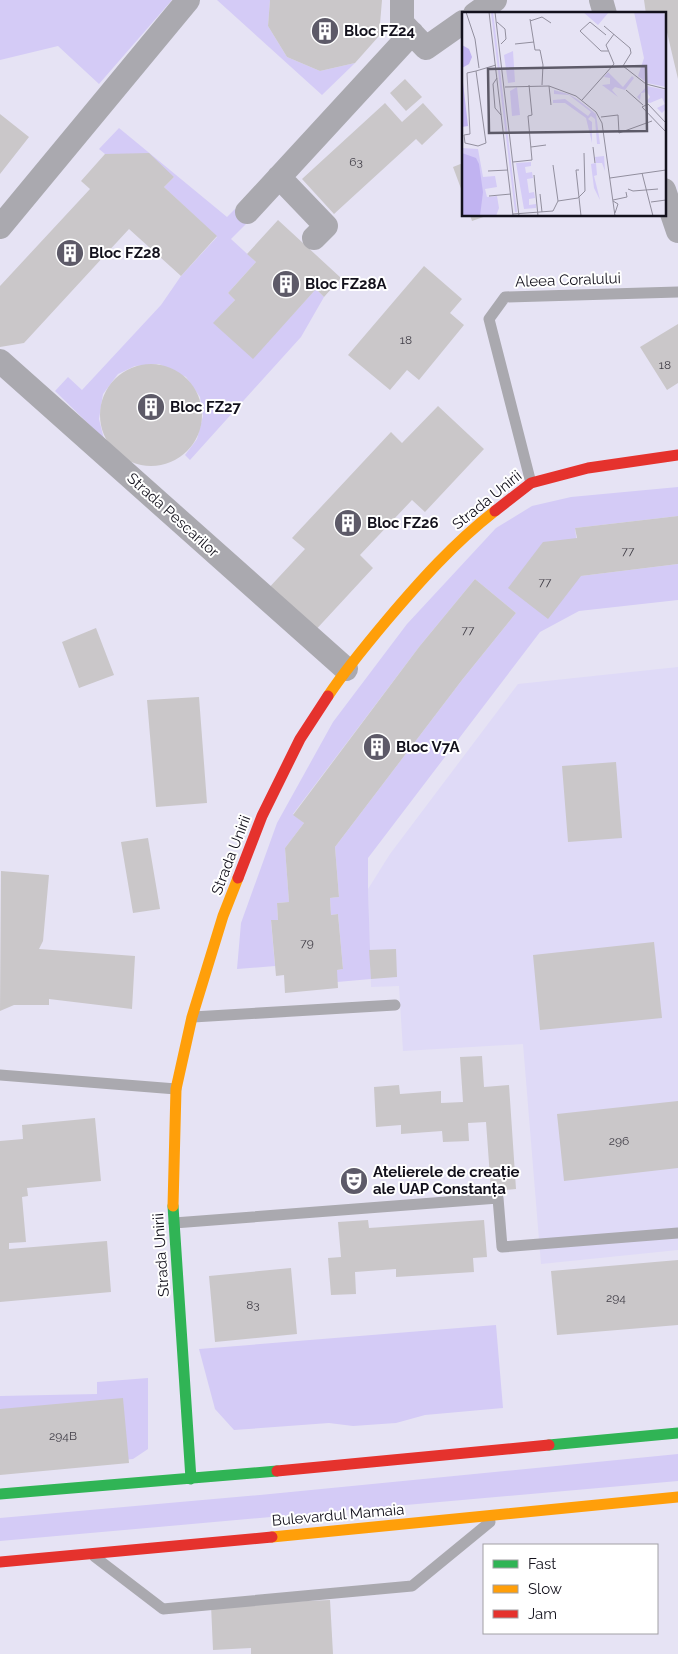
<svg xmlns="http://www.w3.org/2000/svg" width="678" height="1654" font-family="Raleway,sans-serif">
<style>
.built{fill:#dfdaf7}
.green{fill:#d4cbf6}
.building{fill:#cac7c9}
.lines{fill:none;stroke-linecap:round;stroke-linejoin:round}
.lane{stroke:#aaa9af;stroke-width:11}
.street{stroke:#aaa9af;stroke-width:24}
.fast{stroke:#30b455;stroke-width:11}
.slow{stroke:#ff9f0a;stroke-width:11}
.jam{stroke:#e5322d;stroke-width:11}
.labels{text-anchor:middle;dominant-baseline:central;stroke-width:4;stroke-linejoin:round;paint-order:stroke}
.number-label{font-size:12px;fill:#413e47}
.poi-label{font-size:15px;font-weight:bold;fill:#13111c;stroke:#fff;text-anchor:start}
.street-label{font-size:15px;fill:#13111c;stroke:#fff}
.inset-road{fill:none;stroke:#928f9e;stroke-width:1}
.view{fill:#5d5a68;fill-opacity:0.15;stroke:#5d5a68;stroke-width:2.5}
.inset-edge{fill:none;stroke:#13111c;stroke-width:2.5}
</style>
<rect width="100%" height="100%" fill="#e6e3f4"/>
<path class="built" d="M 678,667 L 678,1250 L 541,1264 L 523,1044 L 403,1051 L 399,986 L 371,987 L 368,889 L 390,854 L 518,684 Z"/>
<path class="green" d="M 0,0 L 172,0 L 99,84 L 58,46 L 0,60 Z
M 217,0 L 270,0 L 268,26 L 287,57 L 320,71 L 355,63 L 322,95 Z
M 119,128 L 227,217 L 235,209 L 248,222 L 231,239 L 256,262 L 228,293 L 235,300 L 214,323 L 253,358 L 316,289 L 324,297 L 301,337 L 190,460 L 185,455 L 197,439 L 203,416 L 200,397 L 186,377 L 159,364 L 135,366 L 118,374 L 103,394 L 99,419 L 104,439 L 55,391 L 68,377 L 82,390 L 161,305 L 181,276 L 217,237 L 164,187 L 174,177 L 105,154 L 99,149 Z
M 678,487 L 678,516 L 575,528 L 581,576 L 678,564 L 678,600 L 579,611 L 540,632 L 368,858 L 368,889 L 371,979 L 337,982 L 337,970 L 343,969 L 338,914 L 331,915 L 330,898 L 339,897 L 335,847 L 462,680 L 516,613 L 475,579 L 419,647 L 293,814 L 304,823 L 285,848 L 289,902 L 277,903 L 278,920 L 271,921 L 275,966 L 237,969 L 241,923 L 277,823 L 333,722 L 407,624 L 496,528 L 532,506 L 571,497 Z
M 496,1325 L 503,1408 L 425,1415 L 396,1423 L 353,1426 L 329,1423 L 234,1430 L 215,1409 L 199,1349 Z
M 148,1378 L 148,1449 L 133,1459 L 0,1472 L 0,1396 L 97,1394 L 97,1382 Z
M 678,1454 L 678,1481 L 0,1541 L 0,1518 L 260,1495 Z"/>
<path class="building" d="M 270,0 L 382,0 L 379,36 L 355,63 L 320,71 L 287,57 L 268,26 Z
M 644,0 L 678,0 L 678,79 L 666,28 L 664,28 L 664,14 L 646,14 Z
M 405,79 L 422,97 L 406,111 L 390,93 Z
M 385,103 L 402,122 L 423,103 L 443,125 L 422,145 L 416,139 L 334,214 L 302,179 Z
M 0,114 L 29,137 L 0,174 Z
M 149,153 L 174,177 L 164,187 L 217,236 L 181,276 L 129,229 L 24,343 L 0,347 L 0,286 L 90,189 L 81,181 L 105,154 Z
M 463,163 L 463,194 L 453,167 Z
M 470,215 L 489,215 L 472,221 Z
M 278,220 L 341,278 L 324,297 L 316,289 L 253,359 L 213,323 L 235,300 L 228,293 L 256,262 L 247,254 Z
M 424,266 L 462,299 L 450,313 L 464,325 L 419,380 L 407,370 L 390,390 L 348,355 Z
M 678,324 L 678,383 L 667,390 L 640,347 Z
M100 415a51 51 0 1 1 102 0a51 51 0 1 1-102 0Z
M 438,406 L 484,449 L 425,512 L 412,500 L 360,555 L 373,568 L 311,635 L 265,592 L 305,549 L 292,538 L 391,432 L 402,443 Z
M 678,516 L 678,564 L 581,576 L 548,619 L 508,588 L 543,542 L 577,538 L 575,528 Z
M 475,579 L 516,613 L 462,680 L 335,847 L 339,897 L 330,898 L 331,915 L 338,914 L 343,969 L 337,970 L 338,988 L 285,993 L 284,975 L 276,976 L 271,920 L 278,920 L 277,903 L 289,902 L 285,848 L 304,823 L 293,815 L 419,647 Z
M 96,628 L 114,675 L 79,688 L 62,642 Z
M 199,697 L 207,803 L 156,807 L 147,700 Z
M 616,762 L 622,838 L 568,842 L 562,766 Z
M 148,838 L 160,909 L 133,913 L 121,842 Z
M 1,871 L 49,875 L 43,941 L 39,949 L 135,956 L 132,1009 L 49,999 L 49,1005 L 14,1005 L 0,1011 Z
M 654,942 L 662,1018 L 540,1030 L 533,955 Z
M 396,949 L 397,977 L 371,979 L 369,950 Z
M 482,1056 L 484,1087 L 509,1085 L 516,1189 L 491,1191 L 486,1122 L 468,1123 L 469,1141 L 443,1142 L 442,1131 L 401,1134 L 401,1125 L 376,1127 L 374,1087 L 399,1085 L 400,1094 L 441,1091 L 441,1103 L 463,1102 L 460,1057 Z
M 678,1101 L 678,1168 L 564,1181 L 557,1114 Z
M 95,1118 L 101,1181 L 27,1188 L 28,1196 L 22,1197 L 26,1242 L 9,1243 L 9,1249 L 107,1241 L 111,1292 L 0,1302 L 0,1141 L 23,1139 L 22,1125 Z
M 368,1220 L 369,1228 L 484,1220 L 487,1257 L 473,1258 L 474,1272 L 396,1277 L 396,1269 L 355,1272 L 356,1294 L 331,1295 L 328,1258 L 341,1257 L 338,1222 Z
M 678,1260 L 678,1325 L 557,1335 L 551,1271 Z
M 291,1268 L 297,1334 L 215,1342 L 209,1276 Z
M 123,1398 L 129,1463 L 0,1475 L 0,1409 Z
M 330,1600 L 333,1654 L 251,1654 L 251,1648 L 213,1650 L 211,1605 Z"/>
<g class="lines">
<path class="lane" d="M 531,483 L 489,319 L 505,297 L 678,292
M 193,1017 L 395,1005
M 0,1075 L 176,1089
M 174,1223 L 498,1198 L 502,1247 L 678,1233
M 95,1557 L 163,1609 L 412,1586 L 490,1522"/>
<path class="street" d="M 402,0 L 402,23 L 426,48 L 463,22
M 601,0 L 605,14
M 475,14 L 495,0
M 279,177 L 326,226 L 314,238
M 664,190 L 678,231
M 247,212 L 412,33
M 0,227 L 188,0
M 0,361 L 346,669"/>
<path class="fast" d="M 173,1206 L 191,1479
M 549,1445 L 678,1433
M 0,1494 L 277,1471"/>
<path class="slow" d="M 328,696 C 346,669 366,645 387,620 C 420,581 454,543 495,511
M 173,1206 L 176,1089 L 192,1017 L 223,916 L 238,878
M 272,1537 L 678,1497"/>
<path class="jam" d="M 495,511 L 531,483 L 588,468 L 678,455
M 238,878 L 262,816 L 300,739 L 328,696
M 277,1471 L 549,1445
M 0,1562 L 272,1537"/>
</g>
<defs>
<symbol id="building-disc" viewBox="-11 -11 22 22"><circle r="9.5" fill="#5d5a68" stroke="#fff"/><path d="M-4-6H4V6H1V3H-1V6H-4ZM-2.5-4.3h1.7v1.8h-1.7ZM.8-4.3h1.7v1.8H.8ZM-2.5-1h1.7V.8h-1.7ZM.8-1h1.7V.8H.8Z" fill="#fff"/></symbol>
<symbol id="theatre-disc" viewBox="-11 -11 22 22"><circle r="9.5" fill="#5d5a68" stroke="#fff"/><path d="M-5-5.5Q0-4 5-5.5V0Q5 5 0 6Q-5 5-5 0ZM-3.3-2.5H-1v1.5H-3.3ZM1-2.5H3.3v1.5H1ZM-2.8 1Q0 5.5 2.8 1Z" fill="#fff"/></symbol>
</defs>
<g fill-rule="evenodd">
<use href="#building-disc" x="309" y="15" width="32" height="32"/>
<use href="#building-disc" x="54" y="237" width="32" height="32"/>
<use href="#building-disc" x="270" y="268" width="32" height="32"/>
<use href="#building-disc" x="135" y="391" width="32" height="32"/>
<use href="#building-disc" x="332" y="507" width="32" height="32"/>
<use href="#building-disc" x="361" y="731" width="32" height="32"/>
<use href="#theatre-disc" x="338" y="1165" width="32" height="32"/>
</g>
<g class="labels">
<g class="number-label">
<text x="356" y="162">63</text>
<text x="406" y="340">18</text>
<text x="665" y="365">18</text>
<text x="628" y="551">77</text>
<text x="545" y="582">77</text>
<text x="468" y="630">77</text>
<text x="307" y="943">79</text>
<text x="619" y="1141">296</text>
<text x="616" y="1298">294</text>
<text x="253" y="1305">83</text>
<text x="63" y="1436">294B</text>
</g>
<g class="poi-label">
<text x="344" y="31">Bloc FZ24</text>
<text x="89" y="253">Bloc FZ28</text>
<text x="305" y="284">Bloc FZ28A</text>
<text x="170" y="407">Bloc FZ27</text>
<text x="367" y="523">Bloc FZ26</text>
<text x="396" y="747">Bloc V7A</text>
<text x="373" y="1172">Atelierele de creație<tspan x="373" dy="17">ale UAP Constanța</tspan></text>
</g>
<g class="street-label">
<text transform="translate(568 280) rotate(-2)">Aleea Coralului</text>
<text transform="translate(487 500) rotate(-39)">Strada Unirii</text>
<text transform="translate(173 515) rotate(42)">Strada Pescarilor</text>
<text transform="translate(231 855) rotate(-69)">Strada Unirii</text>
<text transform="translate(161 1255) rotate(-94)">Strada Unirii</text>
<text transform="translate(338 1515) rotate(-5)">Bulevardul Mamaia</text>
</g>
</g>
<g transform="translate(462 12)">
<rect width="204" height="204" fill="#e6e3f4"/>
<path d="M 29,0 L 31,0 L 55,200 L 53,200 ZM 121,0 L 147,0 L 136,13 ZM 172,0 L 200,0 L 204,4 L 204,75 L 185,71 L 176,64 L 182,46 ZM 51,39 L 53,70 L 46,71 L 42,43 ZM 146,60 L 161,75 L 170,64 L 172,66 L 163,78 L 153,75 L 150,78 L 156,85 L 140,73 L 148,72 L 148,66 L 142,65 ZM 185,74 L 204,78 L 204,97 L 200,101 L 195,96 L 203,92 L 200,86 L 188,91 L 184,90 L 188,85 L 185,80 L 179,81 L 178,88 L 175,85 ZM 55,75 L 58,103 L 50,104 L 48,79 ZM 92,78 L 106,82 L 115,87 L 134,102 L 138,132 L 135,132 L 133,107 L 129,104 L 126,107 L 130,110 L 130,131 L 124,106 L 103,91 L 91,91 L 91,88 L 103,87 L 126,104 L 129,100 L 107,83 L 92,82 ZM 0,136 L 16,137 L 21,165 L 33,164 L 35,175 L 23,177 L 25,185 L 35,184 L 37,196 L 34,204 L 0,204 ZM 142,144 L 143,159 L 140,151 L 134,151 L 135,163 L 132,164 L 138,188 L 132,176 L 129,152 L 134,151 L 133,145 ZM 69,150 L 69,154 L 63,155 L 64,161 L 70,160 L 71,166 L 65,167 L 67,181 L 72,180 L 73,186 L 67,187 L 67,193 L 74,192 L 74,196 L 62,197 L 54,151 Z" fill="#d4cbf6"/>
<path d="M 0,33 L 7,37 L 10,45 L 7,52 L 0,56 ZM 0,62 L 6,114 L 0,115 ZM 0,141 L 14,146 L 17,152 L 21,180 L 18,204 L 0,204 Z" fill="#c1b3f1"/>
<path class="inset-road" d="M 4,0 L 13,27 L 17,56M 27,0 L 51,204M 33,0 L 57,204M 68,7 L 73,38 L 78,38 L 81,53 L 80,73M 68,9 L 80,5 L 89,11M 35,10 L 43,17 L 44,27 L 39,32M 142,14 L 168,36 L 169,41 L 161,54 L 184,72 L 204,77M 144,23 L 128,10 L 118,19 L 139,39 L 146,39M 53,32 L 72,30M 14,59 L 5,61 L 8,122 L 2,123 L 3,131 L 16,134 L 24,131 L 14,59 L 34,53M 35,66 L 31,72 L 33,96 L 39,103M 87,74 L 89,93M 43,75 L 87,74 L 114,84 L 134,100 L 140,111 L 153,204M 164,78 L 181,93M 120,88 L 152,52 L 144,33 L 152,22M 139,105 L 156,103 L 157,121 L 190,109M 204,111 L 186,92 L 180,95 L 204,120M 69,135 L 84,133M 131,135 L 133,151M 51,150 L 70,148 L 66,104 L 70,103 L 67,73M 117,158 L 114,158 L 119,204M 26,159 L 46,158M 180,161 L 191,204M 72,163 L 76,204M 148,166 L 204,158M 166,177 L 171,179 L 196,177M 78,182 L 80,200M 27,184 L 49,182M 151,188 L 165,185 L 164,180M 96,189 L 116,186 L 123,179 L 122,141M 151,189 L 156,192 L 153,201M 189,190 L 204,188M 51,202 L 91,199 L 96,189 L 91,153"/>
<path class="view" d="M 184,54 L 185,119 L 27,121 L 26,57 Z"/>
<rect width="204" height="204" class="inset-edge"/>
</g>
<rect x="483" y="1544" width="175" height="90" fill="#ffffff" stroke="#a1a0a4"/>
<rect x="493" y="1560" width="25" height="8" fill="#30b455" stroke="#a1a0a4"/>
<text x="528" y="1569" font-size="15" fill="#13111c">Fast</text>
<rect x="493" y="1585" width="25" height="8" fill="#ff9f0a" stroke="#a1a0a4"/>
<text x="528" y="1594" font-size="15" fill="#13111c">Slow</text>
<rect x="493" y="1610" width="25" height="8" fill="#e5322d" stroke="#a1a0a4"/>
<text x="528" y="1619" font-size="15" fill="#13111c">Jam</text>
</svg>
